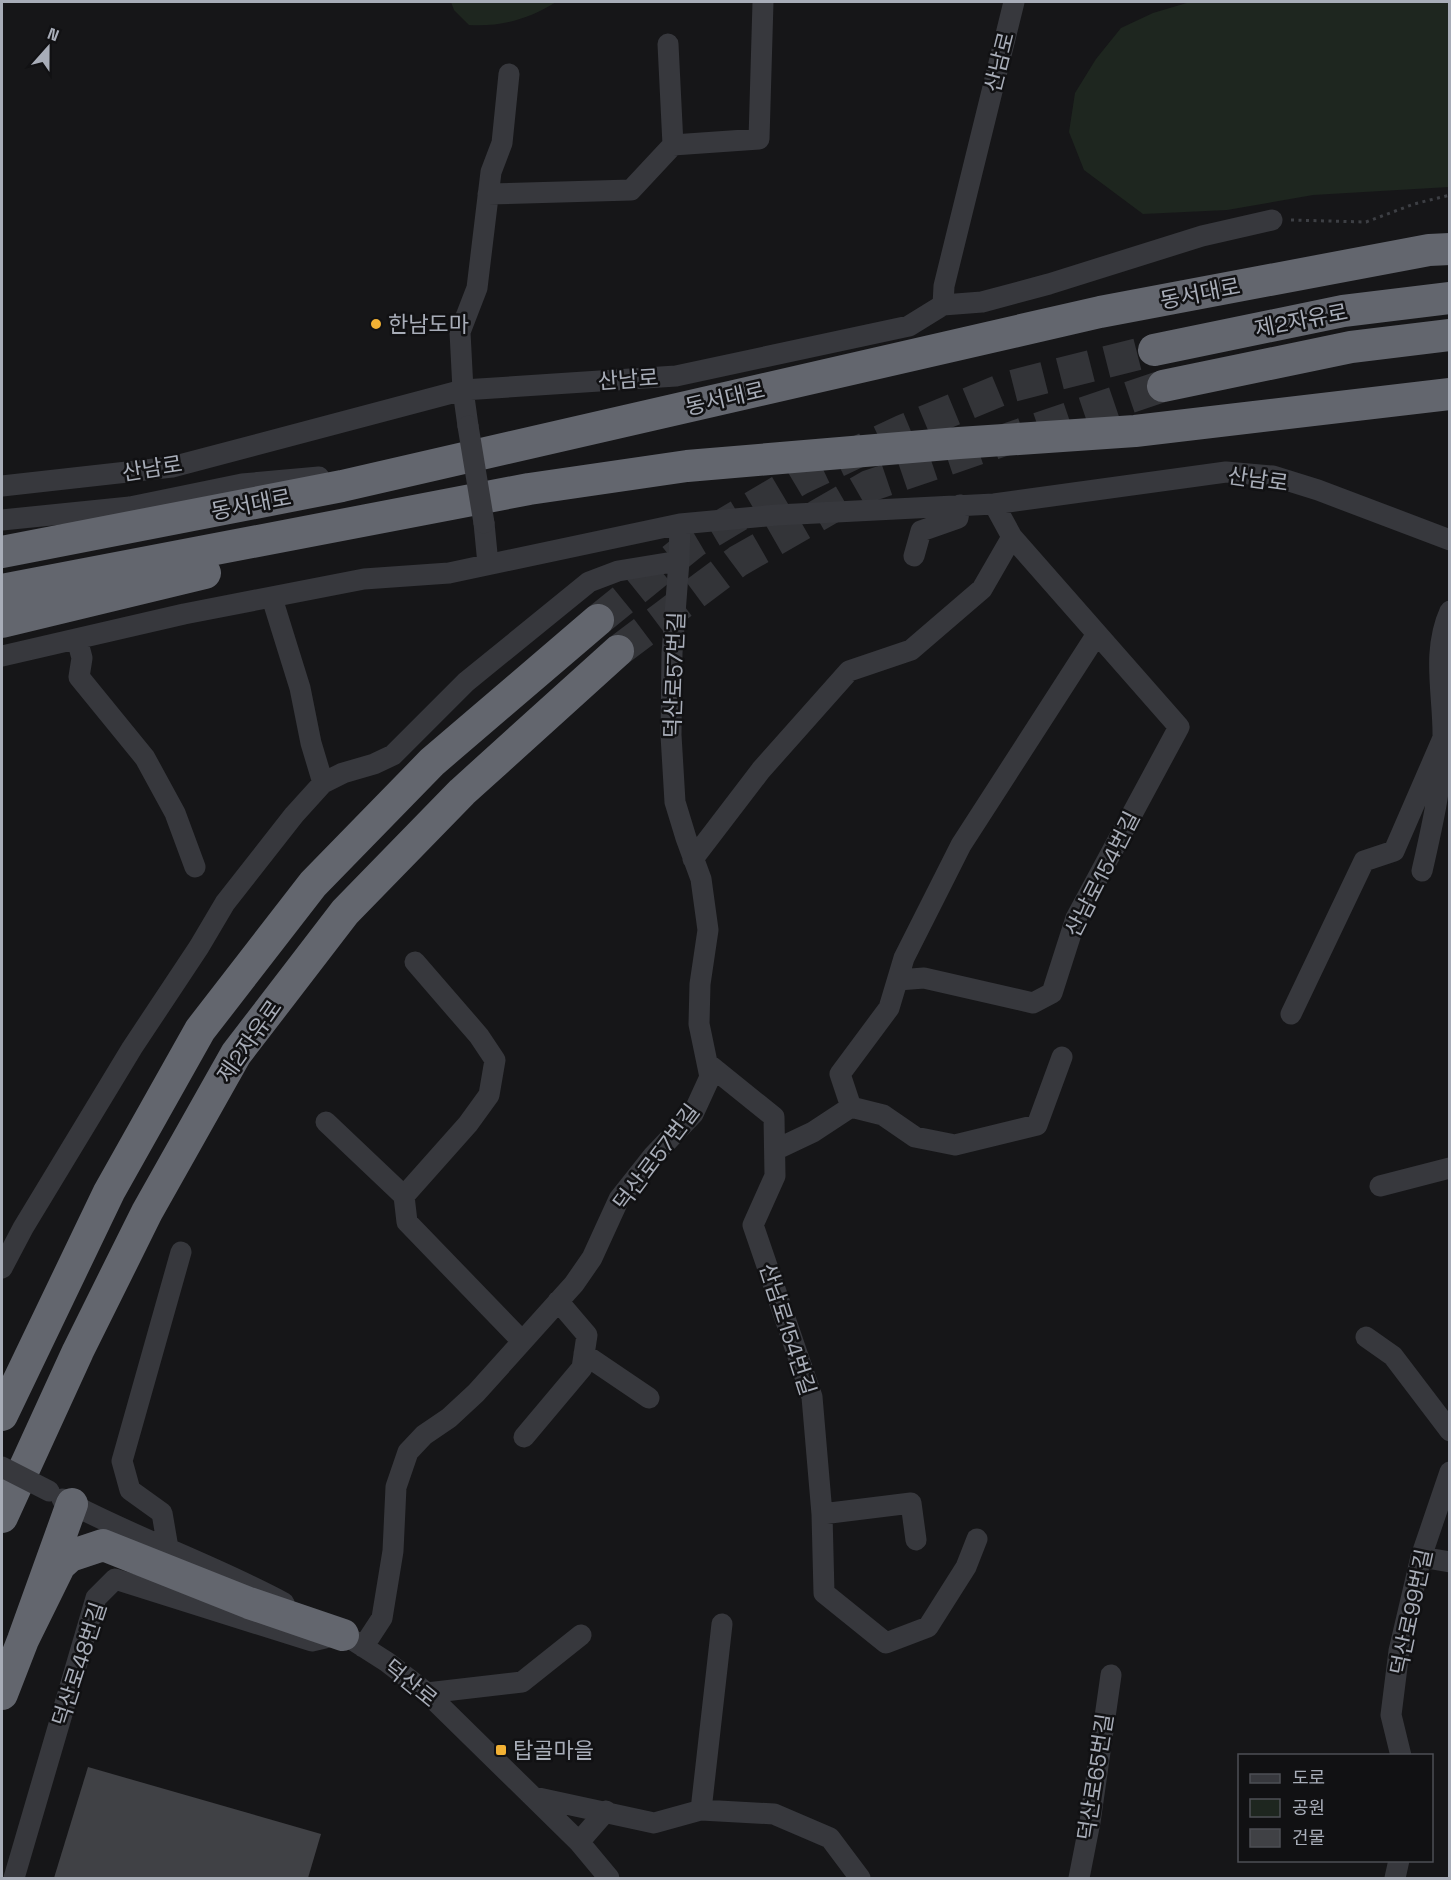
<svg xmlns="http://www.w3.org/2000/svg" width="1451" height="1880" font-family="'Space Grotesk','Noto Sans KR',sans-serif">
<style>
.green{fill:#1e261f}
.building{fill:#404145}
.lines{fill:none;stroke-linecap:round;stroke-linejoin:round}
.highway-tunnel{stroke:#333438;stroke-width:32;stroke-dasharray:32 16;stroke-linecap:butt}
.path{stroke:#3d3f44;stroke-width:3;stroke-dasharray:3 4.5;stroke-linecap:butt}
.minor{stroke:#37383d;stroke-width:21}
.highway{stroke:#63666e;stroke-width:32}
.minor-bridge{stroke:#37383d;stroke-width:21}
.poi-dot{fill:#f2b134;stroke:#111113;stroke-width:2}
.labels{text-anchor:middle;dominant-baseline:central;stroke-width:5;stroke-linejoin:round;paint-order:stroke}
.street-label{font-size:22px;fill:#a8adb8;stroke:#111113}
.poi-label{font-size:22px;fill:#a8adb8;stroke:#111113;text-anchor:start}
</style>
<rect width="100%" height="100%" fill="#161618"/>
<path class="green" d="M 451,2 L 556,2 C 529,19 501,27 469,25 L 454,10 Z
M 1190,2 L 1449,2 L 1449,187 L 1313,195 L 1227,210 L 1143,214 L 1084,170 L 1069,132 L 1075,93 L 1096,59 L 1121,28 L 1153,13 Z"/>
<path class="building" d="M 88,1767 L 321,1834 L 308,1878 L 54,1878 Z"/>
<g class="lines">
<path class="highway-tunnel" d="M 598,620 L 694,542 L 800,479 L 904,430 L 1008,387 L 1154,350
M 618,651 L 738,561 L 869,486 L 1163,386"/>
<path class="path" d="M 1291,220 L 1366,222 L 1414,204 L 1450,195"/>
<path class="minor" d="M 673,145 L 759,139 L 763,2
M 488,194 L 631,190 L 673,145 L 668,44
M 943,305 L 944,286 L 1014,2
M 468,426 L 463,390 L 460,332 L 477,288 L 491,172 L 502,143 L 509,74
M 2,486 L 172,467 L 463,390 L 676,376 L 909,326 L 943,305 L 982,302 L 1049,284 L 1202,236 L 1272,220
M 2,520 L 130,507 L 242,484 L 319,477
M 484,523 L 488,564
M 914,556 L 921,531 L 958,518 L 960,505
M 272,598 L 300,688 L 311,743 L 323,783
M 77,639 L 82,658 L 79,677 L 145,758 L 175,813 L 195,867
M 2,656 L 184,614 L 364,579 L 449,573 L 680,524 L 777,515 L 994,504 L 1226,472 L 1273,476 L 1318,490 L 1450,540
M 693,859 L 761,770 L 849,671 L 911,650 L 982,589 L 1012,537
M 1422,871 C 1432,827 1442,784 1443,739 C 1444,696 1431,653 1450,611
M 415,962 L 479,1036 L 495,1060 L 489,1095 L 468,1124 L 404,1196 L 407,1222 L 522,1341
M 898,980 L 924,978 L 1033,1003 L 1052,993 L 1076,918 L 1179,727 L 1012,537 L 994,504
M 1291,1014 L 1364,861 L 1394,851 L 1443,738
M 707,1063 L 774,1117 L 775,1176 L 753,1225 L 812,1397 L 822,1514 L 824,1593 L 886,1643 L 928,1627 L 966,1567 L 977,1539
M 851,1107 L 883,1115 L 915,1137 L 955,1145 L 1037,1125 L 1062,1057
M 326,1122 L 404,1196
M 775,1150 L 813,1132 L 851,1107 L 840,1074 L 889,1008 L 904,958 L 961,845 L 1097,634
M 1380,1186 L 1450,1168
M 2,1268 L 23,1228 L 132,1048 L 199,947 L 225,903 L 294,815 L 323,783 L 343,773 L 374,764 L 393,755 L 466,682 L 589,582 L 618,571 L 679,561
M 1366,1337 L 1393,1356 L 1450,1431
M 584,1354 L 649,1398
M 524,1437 L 582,1368 L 587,1335 L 558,1301
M 62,1499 C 134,1538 212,1564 284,1603
M 822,1514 L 911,1503 L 916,1540
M 168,1548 L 162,1513 L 130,1490 L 122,1461 L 181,1252
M 1421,1557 L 1450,1562
M 351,1639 L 387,1662 L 427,1693 L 579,1842 L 609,1878
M 363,1647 L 382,1618 L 393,1551 L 396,1487 L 408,1452 L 424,1435 L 449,1418 L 476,1393 L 574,1284 L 592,1258 L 619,1199 L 653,1156 L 693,1114 L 710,1077 L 699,1024 L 700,984 L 708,930 L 701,879 L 686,838 L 675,802 L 671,735 L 672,653 L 679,561 L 680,524
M 427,1693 L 522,1682 L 581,1635
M 1401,1756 L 1391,1715 L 1399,1651 L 1421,1557 L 1450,1472
M 534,1797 L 654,1823 L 701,1810 L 774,1814 L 830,1838 L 860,1878
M 701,1810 L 722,1624
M 579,1842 L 606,1811
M 14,1878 L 96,1598 L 115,1579 L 312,1641 L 325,1638
M 1079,1878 L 1090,1822 L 1111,1675
M 1395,1878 L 1399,1860"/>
<path class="highway" d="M 1154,350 L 1343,311 L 1450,298
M 1163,386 L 1351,347 L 1450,335
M 2,552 L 342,486 L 1100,312 L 1429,250 L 1450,249
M 2,590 L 529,489 L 687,466 L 959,443 L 1135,431 L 1450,394
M 2,622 L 205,573
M 2,1415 L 109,1192 L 200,1030 L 313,884 L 432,762 L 598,620
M 2,1517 L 78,1351 L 147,1212 L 236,1054 L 345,912 L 462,792 L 618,651
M 23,1640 L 60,1565 L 70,1556 L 103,1545 L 249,1603 L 343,1635
M 2,1694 L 23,1640 L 72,1504"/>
<path class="minor-bridge" d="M 468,426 L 484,523
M 2,1467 L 49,1491"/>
</g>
<g class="poi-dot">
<circle cx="376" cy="324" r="6"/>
<rect x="495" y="1744" width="12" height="12" rx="3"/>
</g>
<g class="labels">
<g class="street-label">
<text transform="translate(999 62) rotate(-76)">산남로</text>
<text transform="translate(1200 293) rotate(-11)">동서대로</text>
<text transform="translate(1301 320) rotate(-11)">제2자유로</text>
<text transform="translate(628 379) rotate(-4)">산남로</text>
<text transform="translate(725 398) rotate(-13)">동서대로</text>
<text transform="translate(152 468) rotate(-9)">산남로</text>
<text transform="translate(1258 479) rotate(8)">산남로</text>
<text transform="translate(251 504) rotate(-11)">동서대로</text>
<text transform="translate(674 675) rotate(-88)">덕산로57번길</text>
<text transform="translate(1102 874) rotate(-63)">산남로154번길</text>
<text transform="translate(249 1041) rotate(-55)">제2자유로</text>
<text transform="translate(656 1157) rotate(-53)">덕산로57번길</text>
<text transform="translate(788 1329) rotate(72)">산남로154번길</text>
<text transform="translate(1411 1612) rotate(-78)">덕산로99번길</text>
<text transform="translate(79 1664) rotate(-72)">덕산로48번길</text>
<text transform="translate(411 1683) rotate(39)">덕산로</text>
<text transform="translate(1095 1777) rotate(-81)">덕산로65번길</text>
</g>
<g class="poi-label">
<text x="388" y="324">한남도마</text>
<text x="513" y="1750">탑골마을</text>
</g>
</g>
<rect width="1451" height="1880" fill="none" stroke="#a8adb8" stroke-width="6"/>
<rect x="1238" y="1754" width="195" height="108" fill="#111113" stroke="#4d4f55" stroke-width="1.5"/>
<rect x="1250" y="1774" width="30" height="9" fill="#37383d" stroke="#4d4f55" stroke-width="1.5"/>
<text x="1292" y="1784" font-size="18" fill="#a8adb8">도로</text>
<rect x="1250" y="1799" width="30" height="18" fill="#1e261f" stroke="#4d4f55" stroke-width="1.5"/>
<text x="1292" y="1814" font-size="18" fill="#a8adb8">공원</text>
<rect x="1250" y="1829" width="30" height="18" fill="#404145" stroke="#4d4f55" stroke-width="1.5"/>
<text x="1292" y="1844" font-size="18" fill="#a8adb8">건물</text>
<g transform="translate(48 48) rotate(21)" stroke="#111113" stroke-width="4.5" paint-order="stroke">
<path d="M0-4.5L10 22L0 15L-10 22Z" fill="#a8adb8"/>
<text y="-9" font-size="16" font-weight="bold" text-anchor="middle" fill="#a8adb8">N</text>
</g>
</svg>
